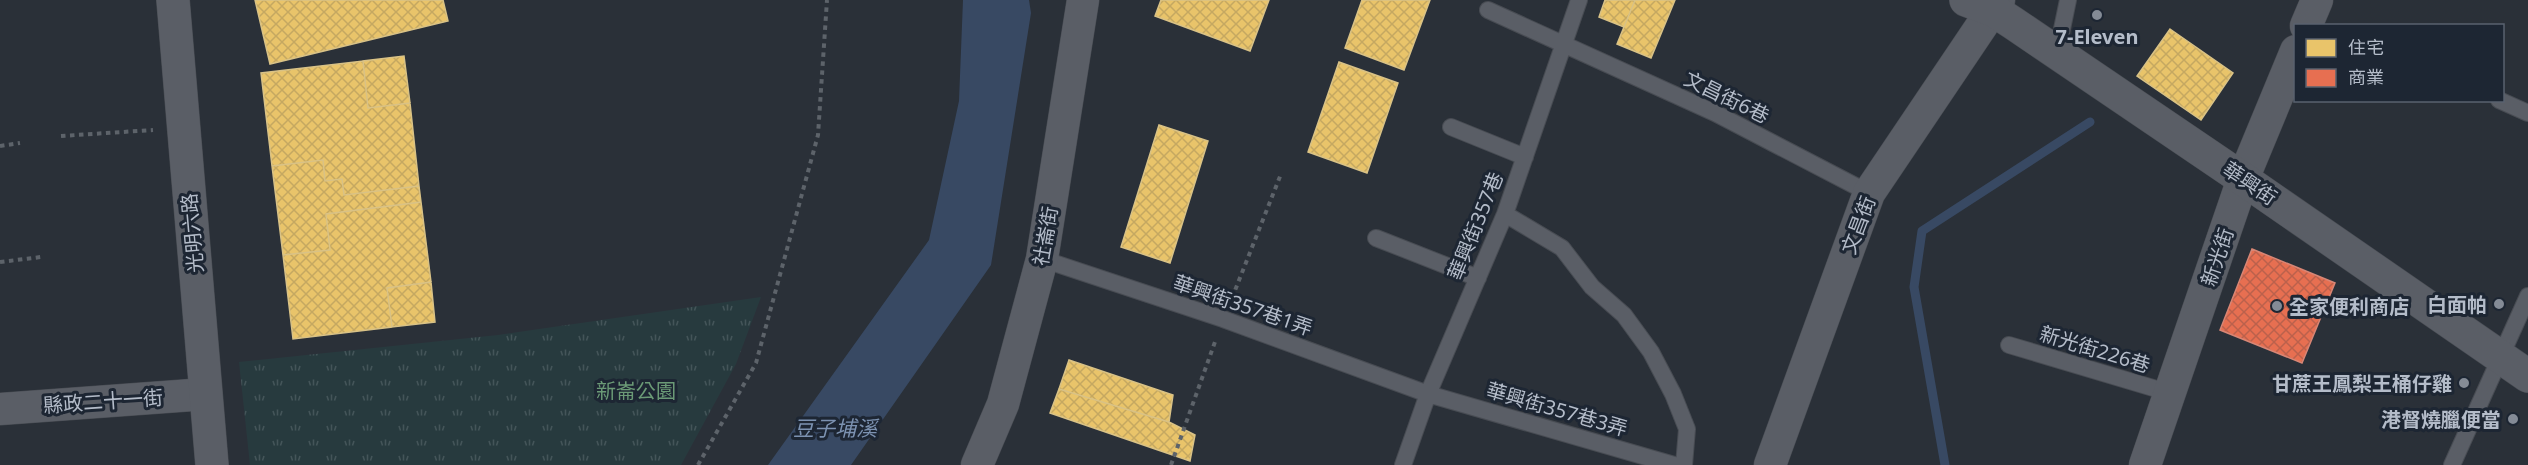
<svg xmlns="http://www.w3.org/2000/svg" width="2528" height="465" font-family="'Noto Sans','Noto Sans TC',sans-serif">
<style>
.grass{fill:url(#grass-tufts)}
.water{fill:#384963}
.homes{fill:url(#homes-cross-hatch);stroke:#d9c286;stroke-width:1.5}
.shops{fill:url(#shops-cross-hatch);stroke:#d88675;stroke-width:1.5}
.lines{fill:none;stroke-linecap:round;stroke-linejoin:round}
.stream{stroke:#384963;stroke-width:9}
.service-casing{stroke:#484c53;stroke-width:18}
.minor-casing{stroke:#484c53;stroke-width:33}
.tertiary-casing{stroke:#484c53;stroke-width:34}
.path{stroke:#5d636a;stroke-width:4;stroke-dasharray:4.5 4.5;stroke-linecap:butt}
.service{stroke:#5a5e66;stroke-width:16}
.minor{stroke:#5a5e66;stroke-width:32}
.tertiary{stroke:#5a5e66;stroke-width:33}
.poi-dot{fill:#848b96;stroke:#1d2633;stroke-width:2}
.labels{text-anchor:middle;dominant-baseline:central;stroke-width:6;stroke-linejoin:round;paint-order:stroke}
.poi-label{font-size:20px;font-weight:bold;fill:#b4bcc9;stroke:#1d2633;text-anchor:end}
.street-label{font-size:20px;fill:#b4bcc9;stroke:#1d2633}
.park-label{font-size:20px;fill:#6b9a76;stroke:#1d2633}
.water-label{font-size:21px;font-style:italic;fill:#7c92b1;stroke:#1d2633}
</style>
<defs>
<pattern id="grass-tufts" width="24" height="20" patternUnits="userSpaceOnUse" patternTransform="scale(1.5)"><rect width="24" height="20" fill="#273a3e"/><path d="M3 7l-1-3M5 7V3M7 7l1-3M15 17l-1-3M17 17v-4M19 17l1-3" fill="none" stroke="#445559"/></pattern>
<pattern id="homes-cross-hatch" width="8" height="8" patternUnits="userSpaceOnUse" patternTransform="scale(1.5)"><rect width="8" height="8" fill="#e9c46a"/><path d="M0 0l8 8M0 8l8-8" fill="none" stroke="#c5a861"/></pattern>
<pattern id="shops-cross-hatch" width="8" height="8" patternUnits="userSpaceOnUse" patternTransform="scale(1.5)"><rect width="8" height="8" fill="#e76f51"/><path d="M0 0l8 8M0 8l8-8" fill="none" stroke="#bb614c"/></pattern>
</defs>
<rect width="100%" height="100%" fill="#2a3038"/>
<path class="grass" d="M 761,297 L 736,364 L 681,465 L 250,465 L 239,362 L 498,335 Z"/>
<path class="water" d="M 963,0 L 1029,0 L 1031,13 L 991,265 L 851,465 L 768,465 L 929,240 L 959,101 Z"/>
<path class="homes" d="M 255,0 L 443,0 L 448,21 L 270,64 Z
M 1161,0 L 1269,0 L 1250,51 L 1155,16 Z
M 1362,0 L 1430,0 L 1404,70 L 1345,48 Z
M 1605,0 L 1635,0 L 1624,27 L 1599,17 Z
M 1635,0 L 1675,0 L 1651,58 L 1617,44 Z
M 2170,29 L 2233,73 L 2201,120 L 2137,76 Z
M 404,56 L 410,103 L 368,108 L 363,61 Z
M 363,61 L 368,108 L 410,103 L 419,186 L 344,195 L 342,179 L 325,181 L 323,160 L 272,166 L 261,73 Z
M 1339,62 L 1398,83 L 1367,173 L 1308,152 Z
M 1159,125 L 1208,141 L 1170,263 L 1121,247 Z
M 323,160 L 325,181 L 342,179 L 344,195 L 419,186 L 421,202 L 326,214 L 330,250 L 283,255 L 272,166 Z
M 421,202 L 431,282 L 387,288 L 392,327 L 293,339 L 283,255 L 330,250 L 326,214 Z
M 431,282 L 435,322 L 392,327 L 387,288 Z
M 1069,360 L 1173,395 L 1169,422 L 1059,389 Z
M 1059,389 L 1169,422 L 1195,435 L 1190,461 L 1050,413 Z"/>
<path class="shops" d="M 2252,249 L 2335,283 L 2302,363 L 2220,330 Z"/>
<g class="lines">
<path class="stream" d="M 1945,465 L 1914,287 L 1922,231 L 2090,122"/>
<defs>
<path id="service" d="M 1488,10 L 1715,113 L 1869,193
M 2057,53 L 2068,0
M 2499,100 L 2528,113
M 1451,127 L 1525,157
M 1505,214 L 1562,248 L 1592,287 L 1624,315 L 1651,352 L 1673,394 L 1687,429 L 1684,465
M 1376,238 L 1478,278
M 1042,259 L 1223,319 L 1428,394 L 1674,465
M 2009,345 L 2170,393
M 1403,465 L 1428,394 L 1505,214 L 1579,0
M 2452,465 L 2528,296"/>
<path id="minor" d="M 2306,26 L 2317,0
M 0,409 L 206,394
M 977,465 L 1003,404 L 1042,259 L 1083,0
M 1770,465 L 1869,193 L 1999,0
M 2145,465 L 2243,179 L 2296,51"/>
<path id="tertiary" d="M 173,0 L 212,465
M 1966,0 L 1993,10 L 2013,23 L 2243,179 L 2528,376"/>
</defs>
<use href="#service" class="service-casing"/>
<use href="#minor" class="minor-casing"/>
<use href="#tertiary" class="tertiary-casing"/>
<path class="path" d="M 61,136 L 153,130
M 0,146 L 20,143
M 0,262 L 41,257
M 1232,298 L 1281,174
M 698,465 L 756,363 L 818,135 L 827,0
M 1171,465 L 1216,339"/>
<use href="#service" class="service"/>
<use href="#minor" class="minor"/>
<use href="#tertiary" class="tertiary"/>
</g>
<g class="poi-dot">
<circle cx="2097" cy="15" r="6"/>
<circle cx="2499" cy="304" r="6"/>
<circle cx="2277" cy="306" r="6"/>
<circle cx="2464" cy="383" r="6"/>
<circle cx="2513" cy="419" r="6"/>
</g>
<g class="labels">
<g class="poi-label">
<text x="2097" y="36" text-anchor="middle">7-Eleven</text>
<text x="2487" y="304">白面帕</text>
<text x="2289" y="306" text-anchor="start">全家便利商店</text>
<text x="2452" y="383">甘蔗王鳳梨王桶仔雞</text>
<text x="2501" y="419">港督燒臘便當</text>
</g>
<g class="street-label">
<text transform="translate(1727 97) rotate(26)">文昌街6巷</text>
<text transform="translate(2250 183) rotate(34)">華興街</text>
<text transform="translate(1858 225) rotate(-69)">文昌街</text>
<text transform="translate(1475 226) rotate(-68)">華興街357巷</text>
<text transform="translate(192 233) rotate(-95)">光明六路</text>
<text transform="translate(1045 236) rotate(-80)">社崙街</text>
<text transform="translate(2217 257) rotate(-71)">新光街</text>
<text transform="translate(1243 305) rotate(19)">華興街357巷1弄</text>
<text transform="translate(2095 349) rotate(17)">新光街226巷</text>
<text transform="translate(103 401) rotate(-4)">縣政二十一街</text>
<text transform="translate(1557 409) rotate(16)">華興街357巷3弄</text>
</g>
<g class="park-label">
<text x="636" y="390">新崙公園</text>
</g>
<g class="water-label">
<text x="835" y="428">豆子埔溪</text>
</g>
</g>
<rect x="2294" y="24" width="210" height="78" fill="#1d2633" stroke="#59626f" stroke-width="1.5"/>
<rect x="2306" y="39" width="30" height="18" fill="#e9c46a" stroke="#59626f" stroke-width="1.5"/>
<text x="2348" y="54" font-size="18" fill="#b4bcc9">住宅</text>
<rect x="2306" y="69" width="30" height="18" fill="#e76f51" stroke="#59626f" stroke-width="1.5"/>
<text x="2348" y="84" font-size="18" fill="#b4bcc9">商業</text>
</svg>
